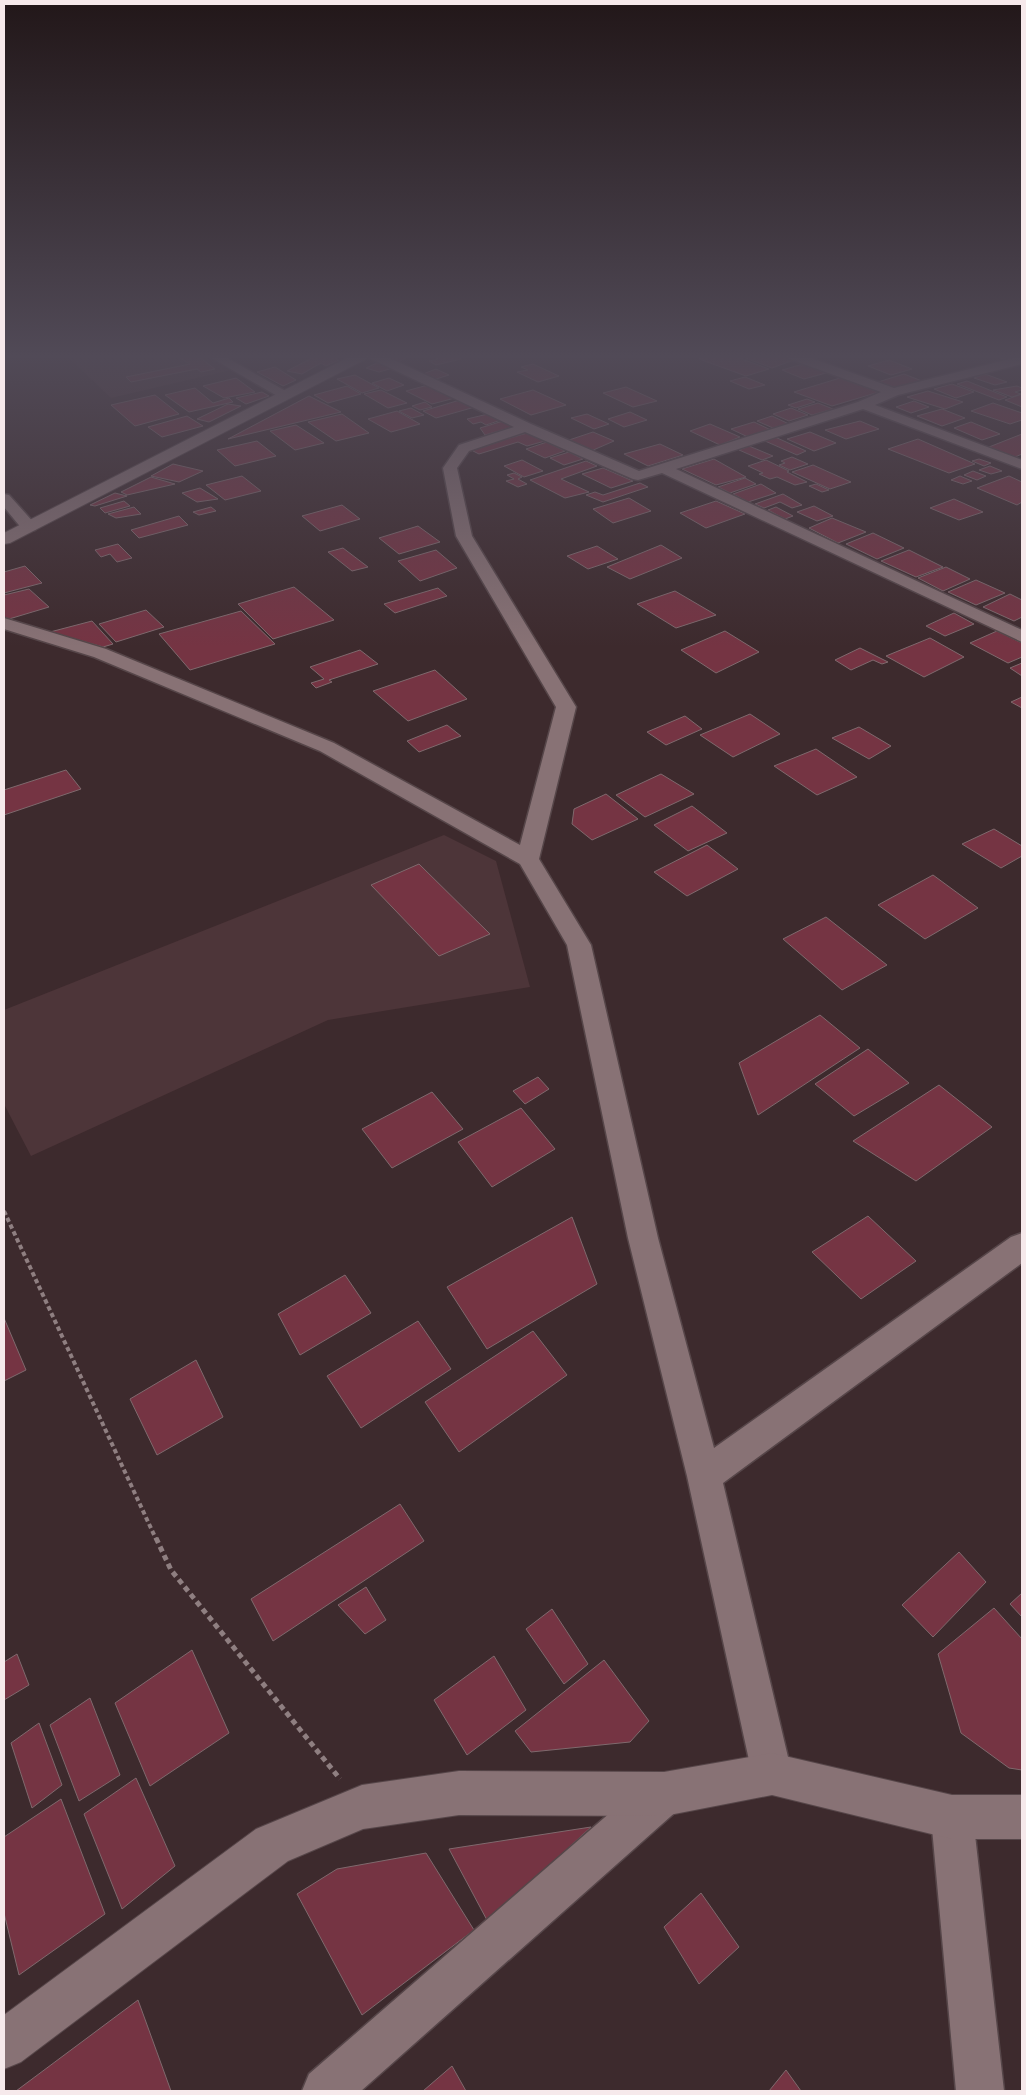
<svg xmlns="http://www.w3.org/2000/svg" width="1026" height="2095" font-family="'Roboto Condensed',sans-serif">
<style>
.built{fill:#4d3539}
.building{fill:#753443;stroke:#7f696d}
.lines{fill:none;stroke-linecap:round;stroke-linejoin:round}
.street-casing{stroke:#564649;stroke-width:3}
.secondary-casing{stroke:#564649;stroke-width:2}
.path-far1{stroke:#8f7f81;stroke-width:4;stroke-dasharray:4.5 3;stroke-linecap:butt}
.path{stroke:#8f7f81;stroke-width:5;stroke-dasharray:5.5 4;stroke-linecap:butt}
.street{fill:#887275;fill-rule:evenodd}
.secondary{fill:#887275;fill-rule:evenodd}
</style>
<rect width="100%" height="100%" fill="#3d2a2d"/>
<path class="built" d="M 65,354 L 204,354 L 231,370 L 111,398 Z
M 444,835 L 496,861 L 530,987 L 328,1020 L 31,1156 L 4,1104 L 4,1010 Z"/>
<path class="building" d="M 174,354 L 195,354 L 215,369 L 201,372 L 197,369 L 131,382 L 126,377 L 190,364 Z
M 310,354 L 327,354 L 339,360 L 326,366 L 321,363 L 302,374 L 287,371 L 314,357 Z
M 391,354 L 413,354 L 398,362 L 386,357 Z
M 436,354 L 453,354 L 461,359 L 436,365 L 429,361 L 438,359 L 431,355 Z
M 714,354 L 729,354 L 769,369 L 746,376 L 699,359 Z
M 735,354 L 773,354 L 791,361 L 772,368 Z
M 990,354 L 1022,354 L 1022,355 L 1007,360 Z
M 889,360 L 912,369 L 891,375 L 868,366 Z
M 379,362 L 393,368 L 379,372 L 366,368 Z
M 533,364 L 559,376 L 538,382 L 517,372 L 528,370 L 521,367 Z
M 803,364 L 826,373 L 804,379 L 782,370 Z
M 275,367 L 296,380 L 283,386 L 257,372 Z
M 436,369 L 449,375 L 436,379 L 423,374 Z
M 904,374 L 922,381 L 897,388 L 878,382 Z
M 985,374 L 1007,382 L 995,385 L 974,378 Z
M 355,375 L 379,388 L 362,393 L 337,379 Z
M 745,377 L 765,385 L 749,389 L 730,381 Z
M 236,378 L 255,392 L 224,398 L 203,386 Z
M 389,378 L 404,385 L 387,391 L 372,383 Z
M 840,378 L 879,392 L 832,406 L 794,392 Z
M 967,381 L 1007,397 L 999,400 L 957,384 Z
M 952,384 L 974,392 L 956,398 L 934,389 Z
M 428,385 L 455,398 L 432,404 L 406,391 Z
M 347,386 L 361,394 L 328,403 L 314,395 Z
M 1017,386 L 1022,388 L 1022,390 L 1015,392 L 1021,394 L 1012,397 L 993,390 Z
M 626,387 L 657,401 L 633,407 L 603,393 Z
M 195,388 L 213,403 L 229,398 L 233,402 L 189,412 L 165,395 Z
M 381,390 L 407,403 L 388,408 L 364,394 Z
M 533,390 L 566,405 L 531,415 L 500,399 Z
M 928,391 L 963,402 L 945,409 L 907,397 Z
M 262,392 L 269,396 L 246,404 L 236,398 Z
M 1022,394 L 1022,407 L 1005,400 Z
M 155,395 L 179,414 L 135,426 L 111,405 Z
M 309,396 L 341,412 L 228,439 Z
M 807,399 L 815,402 L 796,408 L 788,405 Z
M 460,400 L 475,407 L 436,418 L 423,411 Z
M 914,401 L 929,407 L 911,413 L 896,407 Z
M 425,402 L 432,407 L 420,410 L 412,406 Z
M 818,403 L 833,409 L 812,415 L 798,409 Z
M 993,403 L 1022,413 L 1022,420 L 1010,424 L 971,411 Z
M 228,404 L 241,406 L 209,422 L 197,419 Z
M 411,408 L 424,415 L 412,418 L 399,411 Z
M 791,408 L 808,415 L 789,421 L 773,414 Z
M 942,409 L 965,418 L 942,426 L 917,416 Z
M 397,411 L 420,424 L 391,432 L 368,419 Z
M 630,412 L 647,420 L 624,427 L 608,419 Z
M 342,414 L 369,433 L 336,441 L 308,422 Z
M 488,414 L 501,420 L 486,425 L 481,422 L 473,424 L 467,419 Z
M 587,414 L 609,424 L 594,429 L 571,418 Z
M 187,416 L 203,426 L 162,437 L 148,427 Z
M 772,416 L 789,424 L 773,428 L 757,421 Z
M 503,421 L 513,427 L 485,435 L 480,428 Z
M 860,421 L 879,429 L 846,439 L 825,430 Z
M 754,422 L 771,430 L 748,437 L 731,429 Z
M 971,422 L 1000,434 L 982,440 L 954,428 Z
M 710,424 L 740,437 L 720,445 L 690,431 Z
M 296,425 L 324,443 L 295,450 L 270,431 Z
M 593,432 L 614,441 L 591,451 L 569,440 Z
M 810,432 L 836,443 L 814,451 L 787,439 Z
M 527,433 L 545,441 L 527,446 L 518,442 L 479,454 L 473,451 L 475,448 Z
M 1022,434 L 1022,454 L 1015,457 L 989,447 Z
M 775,437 L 806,451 L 797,455 L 765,441 Z
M 918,439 L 975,464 L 949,473 L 888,449 Z
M 257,441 L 276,456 L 235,466 L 217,450 Z
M 547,442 L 565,451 L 545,458 L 526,449 Z
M 660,444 L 683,455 L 648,466 L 624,454 Z
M 749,446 L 773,456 L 762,460 L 739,450 Z
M 569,452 L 583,459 L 564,465 L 550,458 Z
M 792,457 L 808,464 L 790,470 L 779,465 L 785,463 L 781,461 Z
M 714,459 L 746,477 L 716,485 L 682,469 Z
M 979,459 L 991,463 L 984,466 L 972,461 Z
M 522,460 L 543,471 L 524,477 L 504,466 Z
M 766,460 L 789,471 L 787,472 L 807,482 L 795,485 L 777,477 L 770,479 L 759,474 L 763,473 L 748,466 Z
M 586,461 L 597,466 L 561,479 L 589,492 L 565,498 L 530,480 Z
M 173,464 L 203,471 L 179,482 L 151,476 Z
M 813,465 L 851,482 L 830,489 L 792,472 Z
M 990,466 L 1002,471 L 991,474 L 979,470 Z
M 603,468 L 633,481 L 611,488 L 582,474 Z
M 973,471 L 986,476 L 977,480 L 964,475 Z
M 514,473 L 522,477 L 518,479 L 527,484 L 518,487 L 506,481 L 514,479 L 507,475 Z
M 242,476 L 261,491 L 225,500 L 206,485 Z
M 960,476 L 972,481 L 963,484 L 951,480 Z
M 1009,476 L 1022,482 L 1022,502 L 1017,505 L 977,488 Z
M 151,477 L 175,484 L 127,495 L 121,492 Z
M 745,478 L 756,484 L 730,493 L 718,487 Z
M 640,483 L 648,487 L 603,502 L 586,495 L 595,492 L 603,495 Z
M 761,484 L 776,493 L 748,502 L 733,494 Z
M 816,484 L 829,490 L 822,492 L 809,486 Z
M 200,488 L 218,499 L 197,502 L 182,493 Z
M 115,493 L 127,496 L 95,506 L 90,505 Z
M 783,494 L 802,505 L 792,508 L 780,502 L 764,508 L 755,504 Z
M 629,498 L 651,511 L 613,523 L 593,509 Z
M 954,499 L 983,512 L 959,520 L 930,508 Z
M 124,501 L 130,506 L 105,513 L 100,508 Z
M 716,501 L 745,514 L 706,528 L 680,513 Z
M 342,505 L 360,519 L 320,531 L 302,516 Z
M 814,506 L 833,516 L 817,521 L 797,512 Z
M 134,507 L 141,514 L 116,518 L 108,514 Z
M 211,507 L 216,511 L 199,515 L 193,512 Z
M 776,507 L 793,516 L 785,519 L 768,510 Z
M 179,516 L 188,525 L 139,538 L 131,530 Z
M 832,518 L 866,532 L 838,543 L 809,528 Z
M 418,526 L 440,542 L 399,554 L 379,538 Z
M 873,533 L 904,548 L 877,559 L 846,544 Z
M 118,544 L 132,558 L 117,562 L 110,554 L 101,557 L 95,550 Z
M 661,545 L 682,558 L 630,579 L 607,567 Z
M 597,546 L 618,559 L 588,569 L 567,556 Z
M 343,548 L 368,567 L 352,571 L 328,552 Z
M 436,550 L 457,568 L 420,581 L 398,561 Z
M 909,550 L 943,567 L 916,577 L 881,561 Z
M 25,566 L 42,583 L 4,593 L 4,572 Z
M 946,567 L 970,579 L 943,591 L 918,578 Z
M 976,580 L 1005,593 L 976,605 L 948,592 Z
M 294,587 L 334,620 L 273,639 L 238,604 Z
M 438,588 L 447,596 L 395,613 L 384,604 Z
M 29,589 L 49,607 L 9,619 L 4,617 L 4,595 Z
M 675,591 L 716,615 L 676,628 L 637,604 Z
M 1010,594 L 1022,600 L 1022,617 L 1014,621 L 983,607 Z
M 146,610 L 164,627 L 116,642 L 99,624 Z
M 241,611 L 275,644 L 190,670 L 159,634 Z
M 954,613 L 974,624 L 945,636 L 926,626 Z
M 92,621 L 113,644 L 103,647 L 50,632 Z
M 725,631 L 759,652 L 716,673 L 681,650 Z
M 997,631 L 1022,643 L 1022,657 L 1008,663 L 970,643 Z
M 930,638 L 964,657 L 924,677 L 886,656 Z
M 860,648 L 888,662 L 882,664 L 873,660 L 851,670 L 835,660 Z
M 360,650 L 378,664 L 329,680 L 332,682 L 316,688 L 311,683 L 324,679 L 310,667 Z
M 1022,663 L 1022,676 L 1010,668 Z
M 435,670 L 467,699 L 408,721 L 373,691 Z
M 1022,697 L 1022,708 L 1011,702 Z
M 750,714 L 780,734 L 733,757 L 700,735 Z
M 685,716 L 702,729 L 666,745 L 647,732 Z
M 447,725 L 461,736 L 419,752 L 407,741 Z
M 859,727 L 891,746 L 869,759 L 832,738 Z
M 816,749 L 857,777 L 817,795 L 774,766 Z
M 66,770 L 81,789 L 4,815 L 4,790 Z
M 661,774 L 694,794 L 645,817 L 616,795 Z
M 606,794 L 638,819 L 592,840 L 572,824 L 574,809 Z
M 692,806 L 727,833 L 688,851 L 654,825 Z
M 994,829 L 1022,846 L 1022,856 L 1001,868 L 962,844 Z
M 707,845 L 738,869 L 687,896 L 654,872 Z
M 419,864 L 490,934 L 439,956 L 371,885 Z
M 933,875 L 978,908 L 925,939 L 878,905 Z
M 826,917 L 887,965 L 842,990 L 783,939 Z
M 820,1015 L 860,1048 L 758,1115 L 739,1063 Z
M 868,1049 L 909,1083 L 854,1116 L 815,1084 Z
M 538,1077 L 549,1089 L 525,1104 L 513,1091 Z
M 939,1085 L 992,1127 L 916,1181 L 853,1141 Z
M 432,1092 L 463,1129 L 392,1168 L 362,1129 Z
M 521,1108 L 555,1149 L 492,1187 L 458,1142 Z
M 868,1216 L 916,1261 L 861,1299 L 812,1252 Z
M 572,1217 L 597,1284 L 487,1349 L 447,1287 Z
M 345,1275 L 371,1313 L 300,1355 L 278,1314 Z
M 4,1318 L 26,1370 L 4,1381 Z
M 418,1321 L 451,1369 L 361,1428 L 327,1376 Z
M 533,1331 L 567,1375 L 459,1452 L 425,1402 Z
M 196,1360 L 223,1417 L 157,1455 L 130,1399 Z
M 400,1504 L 424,1541 L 273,1641 L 251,1599 Z
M 959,1552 L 986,1582 L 933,1637 L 902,1605 Z
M 366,1587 L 386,1620 L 365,1634 L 338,1605 Z
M 1022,1593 L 1022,1617 L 1010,1604 Z
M 994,1608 L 1022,1639 L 1022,1770 L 1009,1768 L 961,1733 L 938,1654 Z
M 552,1609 L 588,1664 L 564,1684 L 526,1629 Z
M 192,1650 L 229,1733 L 150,1786 L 115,1703 Z
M 17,1654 L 29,1685 L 4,1700 L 4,1662 Z
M 494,1656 L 526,1710 L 467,1755 L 434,1700 Z
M 604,1660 L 649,1721 L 630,1742 L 531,1752 L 515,1731 Z
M 90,1698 L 120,1775 L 79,1801 L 50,1725 Z
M 39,1723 L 62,1785 L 32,1808 L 11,1743 Z
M 136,1778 L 175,1866 L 122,1909 L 84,1814 Z
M 61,1799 L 105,1914 L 19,1975 L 4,1913 L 4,1837 Z
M 591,1827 L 488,1922 L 449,1849 Z
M 426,1853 L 474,1930 L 362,2015 L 297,1894 L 337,1869 Z
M 701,1893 L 739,1947 L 699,1984 L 664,1927 Z
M 138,2000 L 171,2091 L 16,2091 Z
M 452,2066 L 466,2091 L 423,2091 Z
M 786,2070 L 801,2091 L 769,2091 Z"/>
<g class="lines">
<defs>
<path id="street" d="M 205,354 L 220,354 L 291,394 L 284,398 L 279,397 Z
M 365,354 L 381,354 L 531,424 L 639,471 L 858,402 L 881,392 L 784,357 L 782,354 L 800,354 L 894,388 L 1022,356 L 1022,364 L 898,395 L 875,405 L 1022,460 L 1022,469 L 863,409 L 676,469 L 1022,630 L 1022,642 L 662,473 L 638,480 L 633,479 L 525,432 L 469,451 L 457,468 L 472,536 L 576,707 L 539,859 L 591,945 L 658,1238 L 714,1448 L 1011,1237 L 1022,1233 L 1022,1263 L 723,1483 L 792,1774 L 786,1788 L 772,1794 L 758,1788 L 752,1774 L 687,1476 L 628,1238 L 567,945 L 520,864 L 320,751 L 94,657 L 4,629 L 4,618 L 106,649 L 334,743 L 520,845 L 556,707 L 456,536 L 443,468 L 459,445 L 514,427 L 367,357 Z
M 4,494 L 9,495 L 35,524 L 37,527 L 35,530 L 23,530 L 4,507 Z
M 664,1773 L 679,1779 L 685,1794 L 679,1809 L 361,2091 L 302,2091 L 309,2074 L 649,1779 Z
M 952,1796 L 967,1802 L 973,1817 L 1004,2091 L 956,2091 L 931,1817 L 937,1802 Z"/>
<path id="secondary" d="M 355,354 L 371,354 L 370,357 L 10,543 L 4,544 L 4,533 Z
M 772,1753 L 952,1795 L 1022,1795 L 1022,1839 L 952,1839 L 772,1795 L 664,1816 L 459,1815 L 363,1829 L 288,1861 L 21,2062 L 4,2069 L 4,2015 L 256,1829 L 362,1785 L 459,1771 L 664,1772 Z"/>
</defs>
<use href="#street" class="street-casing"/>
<use href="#secondary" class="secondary-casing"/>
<path class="path-far1" d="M 4,1211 L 156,1539"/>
<path class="path" d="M 156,1538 L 171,1570 L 340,1779"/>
<use href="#street" class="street"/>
<use href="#secondary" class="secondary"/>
</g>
<linearGradient id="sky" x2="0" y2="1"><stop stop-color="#221719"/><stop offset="0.55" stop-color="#514a57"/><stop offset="1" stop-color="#514a57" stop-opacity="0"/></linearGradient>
<rect width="1026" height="647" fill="url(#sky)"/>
<rect width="1026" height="2095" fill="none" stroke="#f6e9eb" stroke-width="10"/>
</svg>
